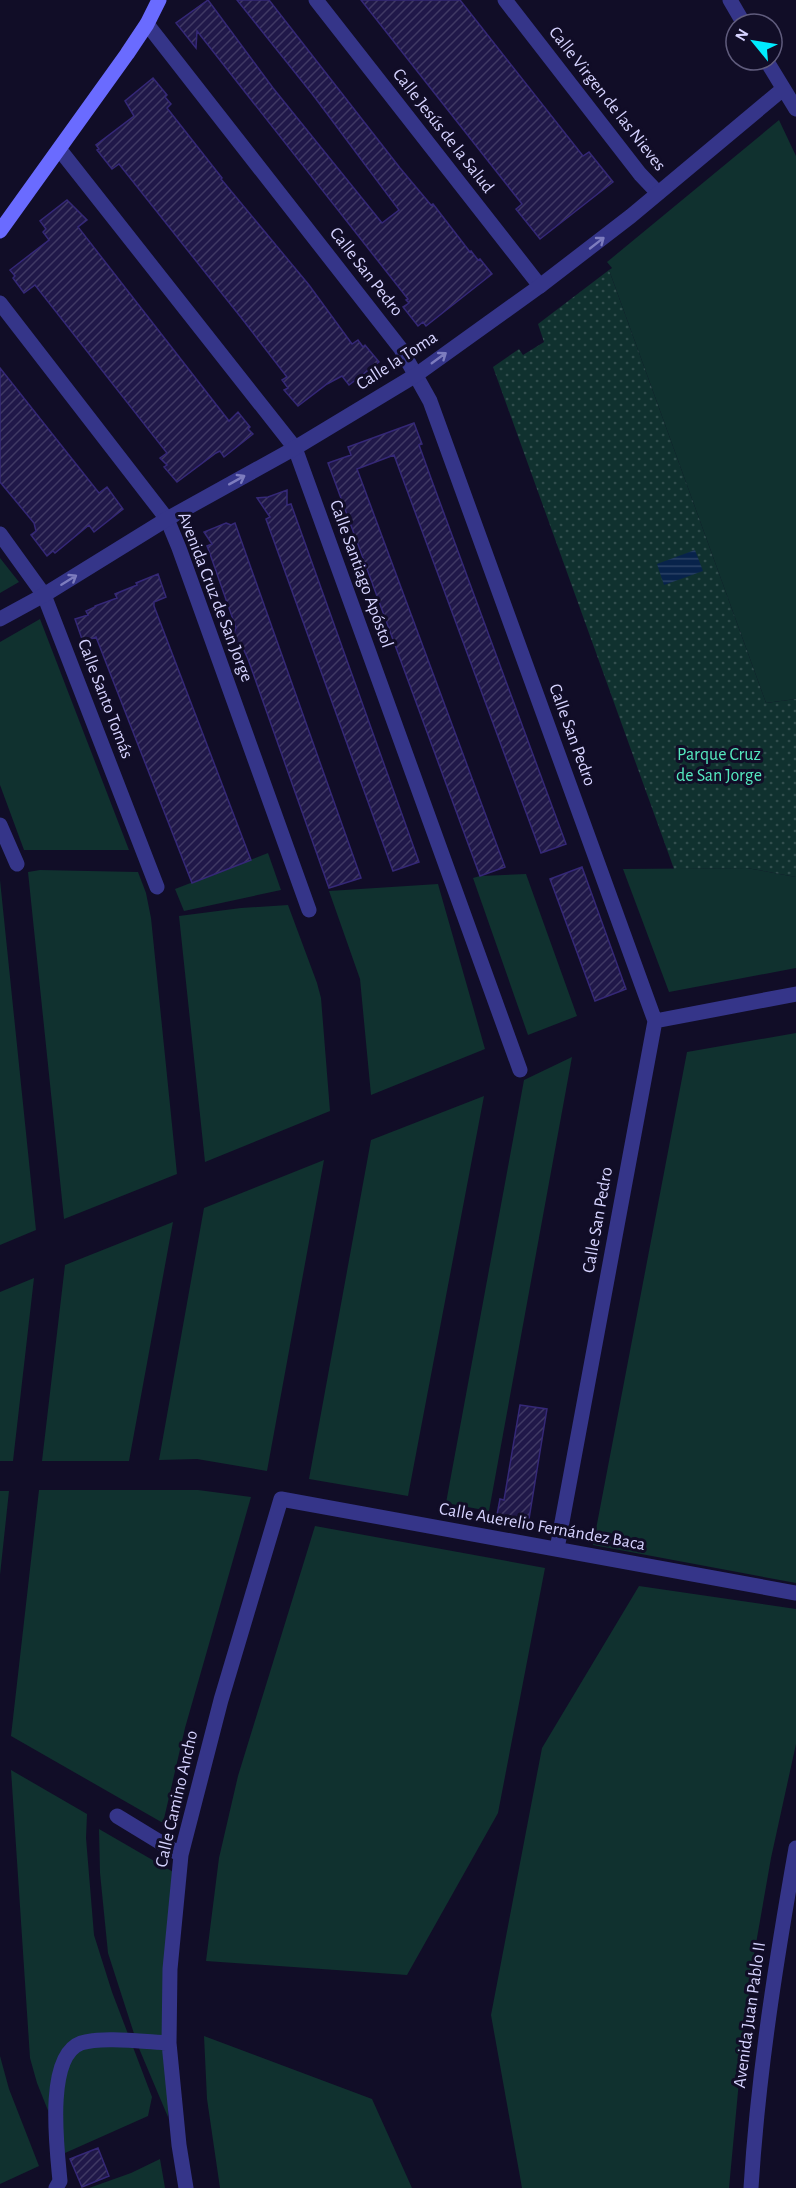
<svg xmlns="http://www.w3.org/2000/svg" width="796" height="2188" font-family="'Alegreya Sans',sans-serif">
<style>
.green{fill:#10312f}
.park{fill:url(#park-dots)}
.water{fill:url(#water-rules)}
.building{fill:url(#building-hatch);stroke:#352877;stroke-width:1.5}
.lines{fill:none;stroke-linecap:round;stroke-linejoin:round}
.minor{stroke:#353589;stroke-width:15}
.tertiary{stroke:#353589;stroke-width:15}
.secondary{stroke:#6a6bff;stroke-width:15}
.oneway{stroke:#7d7cbe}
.labels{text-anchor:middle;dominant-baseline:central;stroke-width:6;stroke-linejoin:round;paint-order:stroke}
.street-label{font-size:18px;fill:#d6d3ff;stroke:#110d27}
.park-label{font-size:18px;fill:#55e9bf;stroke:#110d27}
</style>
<defs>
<pattern id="park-dots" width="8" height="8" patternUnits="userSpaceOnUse" patternTransform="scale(1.5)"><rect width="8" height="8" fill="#10312f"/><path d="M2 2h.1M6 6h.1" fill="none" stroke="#324e4e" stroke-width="1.8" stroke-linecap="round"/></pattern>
<pattern id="water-rules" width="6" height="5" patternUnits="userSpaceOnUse" patternTransform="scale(1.5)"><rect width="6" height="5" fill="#08234b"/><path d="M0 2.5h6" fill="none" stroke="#2b4266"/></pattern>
<pattern id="building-hatch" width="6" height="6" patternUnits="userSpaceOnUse" patternTransform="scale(1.5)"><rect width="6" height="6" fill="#201849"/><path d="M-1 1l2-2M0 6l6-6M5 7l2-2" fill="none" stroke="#403964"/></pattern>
</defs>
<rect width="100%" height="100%" fill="#110d27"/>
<path class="green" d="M 779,120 L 796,156 L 796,699 L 766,703 L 609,270 L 612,268 L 607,262 Z
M 0,558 L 19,582 L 0,593 Z
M 40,619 L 129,850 L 24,850 L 0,785 L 0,642 Z
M 268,853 L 281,890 L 184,911 L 175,889 Z
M 747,868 L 796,877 L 796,968 L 669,992 L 623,869 Z
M 40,870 L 138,872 L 146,893 L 151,918 L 177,1174 L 64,1219 L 28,872 Z
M 526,874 L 577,1016 L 528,1035 L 473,878 L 480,876 Z
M 0,880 L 36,1230 L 0,1245 Z
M 438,884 L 485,1049 L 371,1095 L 360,979 L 329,891 Z
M 288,905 L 317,983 L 321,998 L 330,1111 L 205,1162 L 179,916 L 241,908 Z
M 796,1033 L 796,1583 L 593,1545 L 687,1052 Z
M 572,1057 L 489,1511 L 446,1503 L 524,1080 Z
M 484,1096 L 408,1496 L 309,1479 L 371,1140 Z
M 324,1160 L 267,1471 L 197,1459 L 159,1460 L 204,1208 Z
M 173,1222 L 129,1461 L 42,1461 L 65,1265 Z
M 34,1278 L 13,1461 L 0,1461 L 0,1292 Z
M 39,1490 L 198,1490 L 251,1497 L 185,1728 L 163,1823 L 11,1736 Z
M 0,1491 L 9,1491 L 0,1575 Z
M 315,1526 L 545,1568 L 498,1813 L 407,1975 L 206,1961 L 219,1858 L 238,1776 Z
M 639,1586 L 796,1609 L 796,1744 L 771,1858 L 754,1955 L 742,2049 L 729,2188 L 522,2188 L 491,2015 L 542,1748 Z
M 11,1770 L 87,1814 L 86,1838 L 94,1935 L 112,1992 L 152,2097 L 148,2116 L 65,2153 L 37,2083 L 30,2058 Z
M 99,1829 L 175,1873 L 168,2117 L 138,2046 L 108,1953 L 100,1873 Z
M 204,2036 L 372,2099 L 412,2188 L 220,2188 L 207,2099 Z
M 0,2056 L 9,2089 L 39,2166 L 0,2184 Z
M 160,2159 L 165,2188 L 89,2188 L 131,2173 Z"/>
<path class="park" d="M 609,270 L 766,703 L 796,699 L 796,877 L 747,868 L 674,869 L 493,367 L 519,349 L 523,355 L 544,342 L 538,324 Z"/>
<path class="water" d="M 695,550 L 703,571 L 664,585 L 657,564 Z"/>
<path class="building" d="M 208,0 L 273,88 L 382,223 L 399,210 L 313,95 L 237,0 L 269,0 L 400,168 L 431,205 L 433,204 L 470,252 L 471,251 L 478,260 L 480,259 L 492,274 L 426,326 L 423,322 L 418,326 L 403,307 L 409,303 L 406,300 L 408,299 L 197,31 L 196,48 L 176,23 Z
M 361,0 L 460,0 L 583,156 L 589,152 L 613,182 L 540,239 L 516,209 L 522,204 Z
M 153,78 L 167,95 L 165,97 L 171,104 L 167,108 L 222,178 L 221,179 L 309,285 L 352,344 L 358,340 L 363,347 L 365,345 L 379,362 L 349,385 L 342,376 L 327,384 L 298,406 L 284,390 L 288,388 L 282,380 L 287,377 L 243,320 L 119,164 L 112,169 L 97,150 L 99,149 L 96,145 L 134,116 L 125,101 Z
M 67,200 L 87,220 L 78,227 L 229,421 L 238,412 L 250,427 L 248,429 L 253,434 L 224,457 L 220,451 L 216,453 L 177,482 L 164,467 L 167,465 L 160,458 L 167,453 L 35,285 L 24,293 L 13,278 L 15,276 L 10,270 L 49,240 L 43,232 L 46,229 L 40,221 Z
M 0,368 L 99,493 L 107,487 L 123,509 L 94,532 L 89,525 L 55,553 L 53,551 L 47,556 L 31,535 L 36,531 L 34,523 L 0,482 Z
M 414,423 L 422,444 L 419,445 L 432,481 L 566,844 L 541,853 L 394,455 L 357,469 L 505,867 L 480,876 L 328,463 L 351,455 L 348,447 Z
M 287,490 L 287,505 L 291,504 L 419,862 L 393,871 L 266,519 L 270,517 L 257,498 L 268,497 Z
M 226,523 L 231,525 L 235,523 L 361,878 L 329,888 L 248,659 L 242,646 L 231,640 L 236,628 L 209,551 L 207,546 L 212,544 L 204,532 Z
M 158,574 L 166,597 L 154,602 L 154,606 L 251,860 L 192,883 L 96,637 L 83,642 L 75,619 L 88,615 L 86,611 L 95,607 L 95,606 L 117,598 L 115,594 L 137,585 L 136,583 Z
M 582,867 L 626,989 L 595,1001 L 550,879 Z
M 520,1405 L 547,1409 L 528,1525 L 496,1520 L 500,1499 L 504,1500 Z
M 98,2148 L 109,2176 L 82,2187 L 70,2159 Z"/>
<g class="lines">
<path class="minor" d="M 316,0 L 540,286
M 505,0 L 640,174 L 658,193
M 147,24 L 401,349 L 430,401 L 655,1021 L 557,1549
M 60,150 L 295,448 L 520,1070
M 0,303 L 167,519 L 179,548 L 309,910
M 0,534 L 44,595 L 157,887
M 0,825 L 17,864
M 655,1021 L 796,994
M 117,1816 L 181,1855
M 56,2188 L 60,2181 C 57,2149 45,2056 81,2043 C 101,2036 147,2042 169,2043
M 186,2188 L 179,2145 L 169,2043 L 170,1969 L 181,1855 L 221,1700 L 281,1499 L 796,1593"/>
<path class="tertiary" d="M 730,0 L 744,24
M 766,60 L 796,109
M 0,619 L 44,595 L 167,519 L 295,448 L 416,375 L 540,286 L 631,216 L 783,89
M 751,2188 C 758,2074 776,1961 796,1848"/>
<path class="secondary" d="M 0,231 L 127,54 L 147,24 L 159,0"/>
</g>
<defs><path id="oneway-shaft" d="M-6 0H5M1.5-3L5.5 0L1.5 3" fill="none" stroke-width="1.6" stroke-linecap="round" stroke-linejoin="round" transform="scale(1.5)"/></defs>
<g class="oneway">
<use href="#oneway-shaft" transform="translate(597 243) rotate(-38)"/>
<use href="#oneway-shaft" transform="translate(439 358) rotate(-36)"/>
<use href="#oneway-shaft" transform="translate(237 480) rotate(-29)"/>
<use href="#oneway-shaft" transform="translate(69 580) rotate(-32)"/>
</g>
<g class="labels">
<g class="street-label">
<text transform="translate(607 99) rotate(52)">Calle Virgen de las Nieves</text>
<text transform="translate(443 131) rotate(52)">Calle Jesús de la Salud</text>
<text transform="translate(366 272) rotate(52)">Calle San Pedro</text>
<text transform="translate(397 361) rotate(-33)">Calle la Toma</text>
<text transform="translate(361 574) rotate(70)">Calle Santiago Apóstol</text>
<text transform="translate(215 597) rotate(69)">Avenida Cruz de San Jorge</text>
<text transform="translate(105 699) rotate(69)">Calle Santo Tomás</text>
<text transform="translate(572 735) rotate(70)">Calle San Pedro</text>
<text transform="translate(598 1220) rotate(-80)">Calle San Pedro</text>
<text transform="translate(542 1527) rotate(10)">Calle Auerelio Fernández Baca</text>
<text transform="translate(177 1799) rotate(-77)">Calle Camino Ancho</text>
<text transform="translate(750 2015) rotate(-82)">Avenida Juan Pablo II</text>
</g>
<g class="park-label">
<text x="719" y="755">Parque Cruz<tspan x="719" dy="21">de San Jorge</tspan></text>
</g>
</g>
<g transform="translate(754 42) rotate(300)"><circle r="28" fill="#110d27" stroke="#605c7d" stroke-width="1.5"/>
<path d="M0-4.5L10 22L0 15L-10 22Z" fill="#00ecfe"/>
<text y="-9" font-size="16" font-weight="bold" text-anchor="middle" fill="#d6d3ff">N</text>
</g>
</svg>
